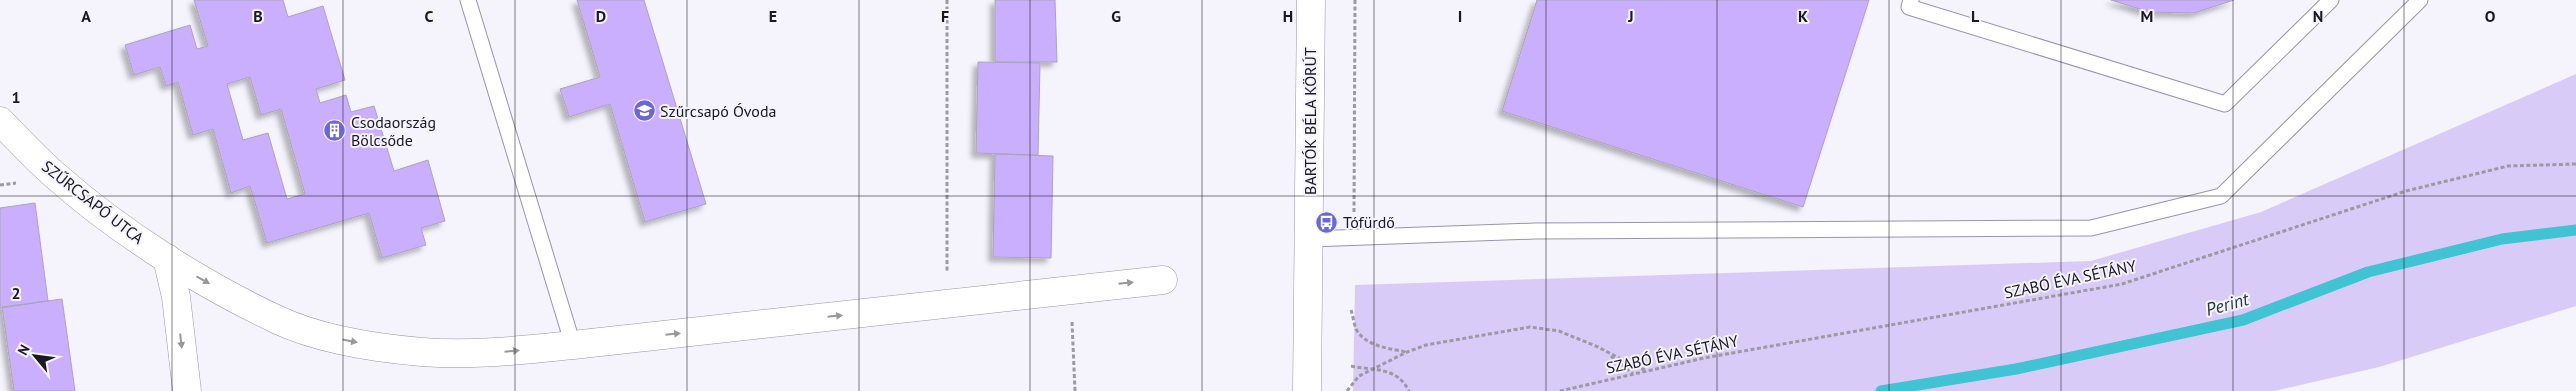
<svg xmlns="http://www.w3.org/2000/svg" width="2576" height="391" font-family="'PT Sans',sans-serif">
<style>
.green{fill:#d9cbf8}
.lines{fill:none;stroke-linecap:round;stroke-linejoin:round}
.stream{stroke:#40c3d2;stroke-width:11}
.building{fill:#c9affe;stroke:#aba4ba;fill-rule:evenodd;filter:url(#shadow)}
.service-casing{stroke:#9a94a9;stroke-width:17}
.minor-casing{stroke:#9a94a9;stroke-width:29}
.tertiary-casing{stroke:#9a94a9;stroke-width:29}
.path{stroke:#9b99a1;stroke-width:3;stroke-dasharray:4 2.5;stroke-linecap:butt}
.service{stroke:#fff;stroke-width:15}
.minor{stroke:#fff;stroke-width:28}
.tertiary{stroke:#fff;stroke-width:28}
.oneway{fill:#98979b}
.grid{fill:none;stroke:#1a1820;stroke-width:1;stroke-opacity:0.55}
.labels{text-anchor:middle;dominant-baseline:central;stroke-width:4;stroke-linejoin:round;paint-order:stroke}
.poi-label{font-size:16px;fill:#1a1820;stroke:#f5f3fc;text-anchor:start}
.street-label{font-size:16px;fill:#1a1820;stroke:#f5f3fc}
.water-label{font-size:18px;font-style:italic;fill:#21373a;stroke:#f5f3fc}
.grid-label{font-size:16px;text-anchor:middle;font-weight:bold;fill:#1a1820;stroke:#f5f3fc;stroke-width:4;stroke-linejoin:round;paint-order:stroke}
</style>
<defs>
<filter id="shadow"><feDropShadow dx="-4.5" dy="4.5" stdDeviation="2.5" flood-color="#0004"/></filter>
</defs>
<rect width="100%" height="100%" fill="#f5f3fc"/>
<path class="green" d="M 2576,74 L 2576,306 L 2379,367 L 2274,391 L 1353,391 L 1355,285 L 2091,261 L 2261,212 Z"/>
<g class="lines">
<path class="stream" d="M 1881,391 L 2016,369 L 2243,320 L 2368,272 L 2502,239 L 2576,230"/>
</g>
<path class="building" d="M 194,0 L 283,0 L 288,17 L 323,6 L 345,80 L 316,89 L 320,103 L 346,95 L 351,112 L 374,106 L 394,171 L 428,160 L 445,221 L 421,228 L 426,245 L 382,258 L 369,213 L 267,243 L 250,186 L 231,193 L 213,129 L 193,135 L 178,82 L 166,86 L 160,67 L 134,75 L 125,45 L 190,25 L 197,49 L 208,46 ZM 250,77 L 261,115 L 281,109 L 305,194 L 287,199 L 268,133 L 243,140 L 227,84 Z
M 577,0 L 644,0 L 706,204 L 645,222 L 610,104 L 569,117 L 560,89 L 600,77 Z
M 995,0 L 1055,0 L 1057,62 L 995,62 Z
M 1537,0 L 1869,0 L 1803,207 L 1502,111 Z
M 2111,0 L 2234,0 L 2194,13 L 2149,12 Z
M 978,62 L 1040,63 L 1038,155 L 976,153 Z
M 995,154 L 1053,156 L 1051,258 L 993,257 Z
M 35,203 L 48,301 L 0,308 L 0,208 Z
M 62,299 L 75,391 L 14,391 L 2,307 Z"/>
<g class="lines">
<defs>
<path id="service" d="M 468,0 L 573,345
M 1911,0 L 1909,7 L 2225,104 L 2331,0
M 1310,239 L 1535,231 L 2091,228 L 2221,196 L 2420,0"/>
<path id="minor" d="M 0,121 C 19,140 37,160 57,177 C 119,232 203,285 278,320 C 321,340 375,348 422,352 C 472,356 523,350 573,345 L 1163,280
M 167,258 L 176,297 L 187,391"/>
<path id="tertiary" d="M 1307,391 L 1311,0"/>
</defs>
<use href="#service" class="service-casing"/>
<use href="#minor" class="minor-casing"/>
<use href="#tertiary" class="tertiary-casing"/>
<path class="path" d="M 947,0 L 947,272
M 0,185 L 16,183
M 1354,212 L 1355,0
M 1351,310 C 1353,316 1354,324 1356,329 C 1365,346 1390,349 1407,352
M 1072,322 L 1075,391
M 1611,356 L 1633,374
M 1351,366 C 1374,371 1396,366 1409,391
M 1347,391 L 1359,376 L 1407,352 L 1426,345 L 1530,327 L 1559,331 L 1598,347 L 1638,368 L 1647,370
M 1560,391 L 1704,358 L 2122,284 L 2406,191 L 2508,166 L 2576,164"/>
<use href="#service" class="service"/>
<use href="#minor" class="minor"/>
<use href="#tertiary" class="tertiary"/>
</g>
<defs><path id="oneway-solid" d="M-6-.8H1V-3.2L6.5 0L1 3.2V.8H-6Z" transform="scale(1.25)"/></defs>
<g class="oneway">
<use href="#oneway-solid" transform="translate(203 280) rotate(29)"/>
<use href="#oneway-solid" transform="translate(1126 283) rotate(-6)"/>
<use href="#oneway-solid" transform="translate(835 316) rotate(-6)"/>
<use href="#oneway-solid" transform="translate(673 334) rotate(-6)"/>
<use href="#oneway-solid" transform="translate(181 341) rotate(83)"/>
<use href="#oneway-solid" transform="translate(350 341) rotate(11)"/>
<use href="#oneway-solid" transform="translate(512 351) rotate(-5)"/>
</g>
<path class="grid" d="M 172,0 L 172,391M 343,0 L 343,391M 515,0 L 515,391M 687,0 L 687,391M 859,0 L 859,391M 1030,0 L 1030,391M 1202,0 L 1202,391M 1374,0 L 1374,391M 1546,0 L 1546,391M 1717,0 L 1717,391M 1889,0 L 1889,391M 2061,0 L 2061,391M 2233,0 L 2233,391M 2404,0 L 2404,391M 0,196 L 2576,196"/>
<defs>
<symbol id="school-disc" viewBox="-11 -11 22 22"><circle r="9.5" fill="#6a66df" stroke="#f5f3fc"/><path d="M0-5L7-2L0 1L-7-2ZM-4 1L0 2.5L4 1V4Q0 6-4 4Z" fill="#fff"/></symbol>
<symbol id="building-disc" viewBox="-11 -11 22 22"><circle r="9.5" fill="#6a66df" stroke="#f5f3fc"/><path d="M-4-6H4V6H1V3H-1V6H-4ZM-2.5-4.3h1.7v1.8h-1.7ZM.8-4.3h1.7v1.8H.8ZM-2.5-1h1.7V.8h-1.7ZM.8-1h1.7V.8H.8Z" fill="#fff"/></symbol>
<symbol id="bus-disc" viewBox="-11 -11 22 22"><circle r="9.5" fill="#6a66df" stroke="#f5f3fc"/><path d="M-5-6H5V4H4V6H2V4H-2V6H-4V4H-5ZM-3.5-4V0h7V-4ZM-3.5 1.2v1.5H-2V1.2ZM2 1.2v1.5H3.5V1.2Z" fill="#fff"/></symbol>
</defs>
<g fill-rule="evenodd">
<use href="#school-disc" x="632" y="98" width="25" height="25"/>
<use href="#building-disc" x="322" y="118" width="25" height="25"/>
<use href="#bus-disc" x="1314" y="210" width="25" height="25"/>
</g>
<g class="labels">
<g class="poi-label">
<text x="660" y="111">Szűrcsapó Óvoda</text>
<text x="351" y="122">Csodaország<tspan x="351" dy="18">Bölcsőde</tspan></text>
<text x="1343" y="222">Tófürdő</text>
</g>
<g class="street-label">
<text transform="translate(1310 121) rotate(-90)">BARTÓK BÉLA KÖRÚT</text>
<text transform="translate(93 202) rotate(38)">SZŰRCSAPÓ UTCA</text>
<text transform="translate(2070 279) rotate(-12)">SZABÓ ÉVA SÉTÁNY</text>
<text transform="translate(1672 354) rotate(-12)">SZABÓ ÉVA SÉTÁNY</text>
</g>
<g class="water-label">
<text transform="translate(2227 304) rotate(-15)">Perint</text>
</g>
</g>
<g class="grid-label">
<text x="86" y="22">A</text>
<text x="258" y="22">B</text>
<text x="429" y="22">C</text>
<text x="601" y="22">D</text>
<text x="773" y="22">E</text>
<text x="945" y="22">F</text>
<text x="1116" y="22">G</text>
<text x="1288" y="22">H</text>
<text x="1460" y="22">I</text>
<text x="1631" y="22">J</text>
<text x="1803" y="22">K</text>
<text x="1975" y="22">L</text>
<text x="2147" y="22">M</text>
<text x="2318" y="22">N</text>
<text x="2490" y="22">O</text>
<text x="16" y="103">1</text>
<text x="16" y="299">2</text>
</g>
<g transform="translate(35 356) rotate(299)" stroke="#f5f3fc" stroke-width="4" paint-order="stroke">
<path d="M0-4L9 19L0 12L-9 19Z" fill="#1a1820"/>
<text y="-8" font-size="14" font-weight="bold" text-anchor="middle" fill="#1a1820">N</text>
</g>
</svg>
